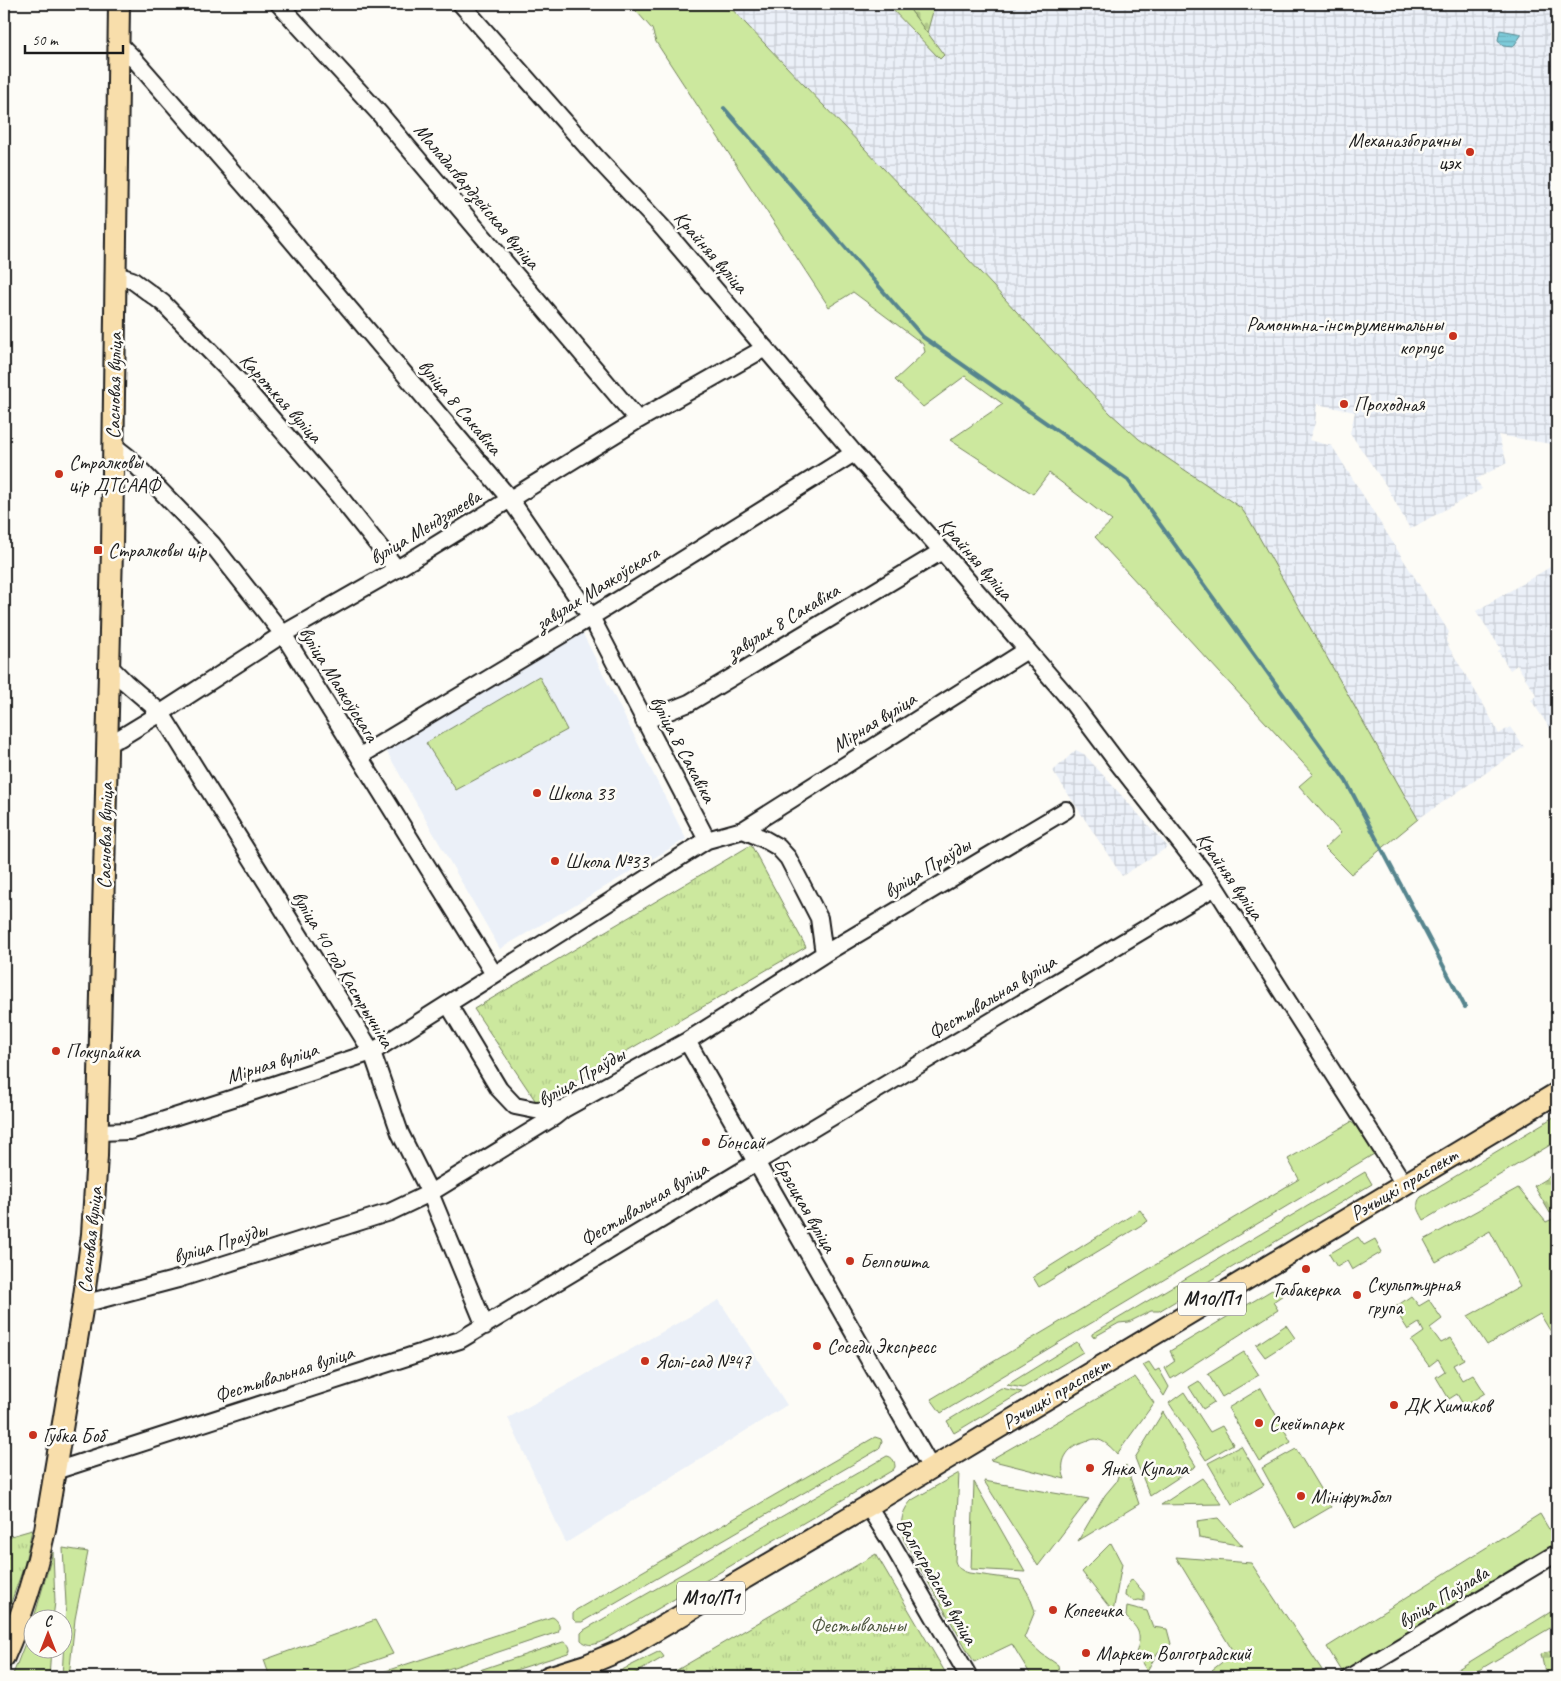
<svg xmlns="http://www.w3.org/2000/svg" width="1561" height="1681" font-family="Caveat,sans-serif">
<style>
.built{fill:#ebf0f8}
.industrial{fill:url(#industrial-grid)}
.grass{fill:#cce89e;stroke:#74825d}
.forest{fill:url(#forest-firs);stroke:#74825d}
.cemetery{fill:url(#cemetery-stones);stroke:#74825d}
.park{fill:url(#park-tufts);stroke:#74825d}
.water{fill:url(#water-rules);stroke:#56858e}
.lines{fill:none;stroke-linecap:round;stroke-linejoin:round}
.stream{stroke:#56858e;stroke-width:4}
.minor-casing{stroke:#1c1c1c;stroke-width:20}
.major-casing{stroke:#1c1c1c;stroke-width:24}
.minor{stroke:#fdfcf7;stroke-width:16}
.major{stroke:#f8deab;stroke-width:20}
.poi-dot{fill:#c8321e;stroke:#fdfcf7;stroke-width:2}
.labels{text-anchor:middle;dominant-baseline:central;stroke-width:5;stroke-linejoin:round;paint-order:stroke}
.shield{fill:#fdfcf7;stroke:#605f5e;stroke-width:1}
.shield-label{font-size:19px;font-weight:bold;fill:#1c1c1c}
.poi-label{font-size:20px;fill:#1c1c1c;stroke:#fdfcf7;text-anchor:start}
.street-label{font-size:20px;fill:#1c1c1c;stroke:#fdfcf7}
.park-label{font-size:20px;fill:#515943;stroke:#fdfcf7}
</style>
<defs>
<pattern id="industrial-grid" width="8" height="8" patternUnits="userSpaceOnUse" patternTransform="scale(1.25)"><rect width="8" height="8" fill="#ebf0f8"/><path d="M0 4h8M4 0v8" fill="none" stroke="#c9cdd4"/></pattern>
<pattern id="forest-firs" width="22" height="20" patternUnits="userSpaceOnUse" patternTransform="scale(1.25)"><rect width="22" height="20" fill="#cce89e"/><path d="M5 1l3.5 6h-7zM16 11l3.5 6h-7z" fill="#afc688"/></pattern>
<pattern id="cemetery-stones" width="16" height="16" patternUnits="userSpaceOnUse" patternTransform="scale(1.25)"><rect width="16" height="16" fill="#cce89e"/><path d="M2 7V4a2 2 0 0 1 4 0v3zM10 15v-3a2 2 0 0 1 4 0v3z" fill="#afc688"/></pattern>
<pattern id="park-tufts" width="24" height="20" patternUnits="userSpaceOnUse" patternTransform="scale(1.25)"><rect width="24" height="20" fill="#cce89e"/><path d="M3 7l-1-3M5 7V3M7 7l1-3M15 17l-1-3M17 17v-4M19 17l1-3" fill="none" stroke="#afc688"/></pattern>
<pattern id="water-rules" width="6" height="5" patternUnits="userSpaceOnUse" patternTransform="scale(1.25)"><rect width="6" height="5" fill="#7dcbda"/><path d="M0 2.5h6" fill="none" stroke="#6baeba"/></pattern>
</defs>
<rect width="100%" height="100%" fill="#fdfcf7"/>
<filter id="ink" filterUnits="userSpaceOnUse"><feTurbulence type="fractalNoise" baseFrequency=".02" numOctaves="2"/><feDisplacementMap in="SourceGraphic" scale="10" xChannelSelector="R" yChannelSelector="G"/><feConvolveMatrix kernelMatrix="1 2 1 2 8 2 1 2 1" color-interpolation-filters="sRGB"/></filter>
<g filter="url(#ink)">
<path class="built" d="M 581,630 L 686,839 L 500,949 L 384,747 Z
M 719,1300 L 787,1405 L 566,1543 L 508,1418 Z"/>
<path class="industrial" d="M 727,4 L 887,4 L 913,32 L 944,55 L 927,33 L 935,4 L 1557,4 L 1557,445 L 1498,435 L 1507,463 L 1476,479 L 1482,489 L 1410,529 L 1387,487 L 1350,433 L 1355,412 L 1317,404 L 1315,423 L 1309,440 L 1332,446 L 1449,632 L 1446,641 L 1450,649 L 1486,709 L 1499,734 L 1510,727 L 1524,747 L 1418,819 L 1250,521 L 1241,508 L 1139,439 L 1110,413 L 921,208 Z
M 1557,563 L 1557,739 L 1531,700 L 1537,696 L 1517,665 L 1510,670 L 1498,651 L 1501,649 L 1476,611 Z
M 1076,750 L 1084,754 L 1168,847 L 1122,876 L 1053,771 Z"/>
<path class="grass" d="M 630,4 L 727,4 L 921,208 L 1110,413 L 1139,439 L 1241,508 L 1250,521 L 1418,819 L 1351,874 L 1325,848 L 1341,833 L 1299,786 L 1313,774 L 1095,537 L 1112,521 L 1049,473 L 1033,494 L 950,440 L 1003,404 L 965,376 L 923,407 L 895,380 L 925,352 L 923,344 L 853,292 L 829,307 L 656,42 L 652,29 Z
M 887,4 L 906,4 L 944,55 L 940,59 Z
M 539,676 L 567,730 L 456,790 L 426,743 Z
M 1557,1115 L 1557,1141 L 1424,1220 C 1420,1212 1414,1204 1421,1197 Z
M 1351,1122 L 1355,1125 L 1374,1154 L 941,1413 L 931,1399 L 1299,1179 L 1288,1159 Z
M 1365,1172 L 1372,1184 L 1159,1311 L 1151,1311 L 1129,1322 L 1119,1323 L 1094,1337 L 1092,1336 L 1092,1334 Z
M 1518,1188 L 1546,1222 L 1557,1217 L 1557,1342 L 1540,1314 L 1487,1345 L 1468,1316 L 1520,1287 L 1490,1231 L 1436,1262 L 1424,1240 Z
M 1140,1210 L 1148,1221 L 1039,1287 L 1033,1277 Z
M 1358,1237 L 1364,1245 L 1375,1239 L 1382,1252 L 1352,1270 L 1347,1261 L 1337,1267 L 1329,1254 Z
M 1277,1287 L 1283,1295 L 1273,1302 L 1278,1310 L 1171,1379 L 1165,1368 L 1175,1361 L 1170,1351 Z
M 1411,1296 L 1419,1306 L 1429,1300 L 1442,1319 L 1430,1328 L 1441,1343 L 1451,1338 L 1464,1359 L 1453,1365 L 1462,1380 L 1473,1374 L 1485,1393 L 1464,1406 L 1457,1394 L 1449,1399 L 1436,1377 L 1445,1371 L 1438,1359 L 1429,1366 L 1411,1341 L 1424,1332 L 1419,1323 L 1408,1330 L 1394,1308 Z
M 1286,1325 L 1295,1338 L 1265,1357 L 1256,1345 Z
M 1077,1342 L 1083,1352 L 1023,1388 L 1007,1385 Z
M 1244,1352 L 1259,1375 L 1222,1397 L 1208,1374 Z
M 1149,1362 L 1155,1371 L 1159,1369 L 1169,1387 L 1164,1396 L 1143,1365 Z
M 1135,1377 L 1154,1403 L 1117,1454 C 1112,1448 1104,1440 1095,1439 C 1092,1439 1086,1442 1083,1443 C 1067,1447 1058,1462 1065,1479 L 990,1460 Z
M 1199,1381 L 1214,1402 L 1203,1409 L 1189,1387 Z
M 1001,1388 L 1022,1392 L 954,1433 L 947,1421 Z
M 1261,1388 L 1291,1442 L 1259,1461 L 1228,1408 Z
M 1184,1392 L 1210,1432 L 1222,1426 L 1233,1444 L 1206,1460 L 1169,1403 Z
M 1163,1412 L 1196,1466 L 1150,1496 L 1135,1458 Z
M 875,1437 L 881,1439 L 882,1442 L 879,1449 L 582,1622 L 576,1622 L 573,1619 L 573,1614 L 576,1610 Z
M 1296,1449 L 1331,1507 L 1295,1528 L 1262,1468 Z
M 887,1456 C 893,1457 895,1462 895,1467 L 893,1470 L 605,1640 C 596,1644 589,1648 581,1640 L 581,1633 L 584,1630 Z
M 1126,1465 L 1139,1504 L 1078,1541 L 1105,1495 L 1116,1482 L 1120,1471 Z
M 959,1473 L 955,1561 C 957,1568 962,1571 969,1573 L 1020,1580 L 1029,1595 L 1035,1611 L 1024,1638 L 1042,1654 L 1058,1665 L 1060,1677 L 1032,1677 L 1012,1644 L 974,1662 L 904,1540 C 899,1526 901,1511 912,1500 Z
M 1202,1478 L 1222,1504 L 1161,1505 Z
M 984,1481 L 1089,1499 L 1038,1566 Z
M 974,1482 L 1025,1572 L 971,1569 Z
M 1540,1514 L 1557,1543 L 1343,1673 L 1327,1647 Z
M 1218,1518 L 1243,1546 L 1199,1538 L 1197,1521 Z
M 1111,1543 L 1122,1564 L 1113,1612 L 1082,1572 Z
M 63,1548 L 88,1552 L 75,1619 L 69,1677 L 62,1677 L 66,1604 Z
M 53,1552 L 55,1602 L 53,1618 L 34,1618 Z
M 1176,1557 L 1251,1563 L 1322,1670 L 1251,1677 L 1217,1677 L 1212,1670 L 1234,1653 Z
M 1132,1579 L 1144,1593 L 1144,1601 L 1139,1600 L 1134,1601 L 1125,1596 L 1126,1587 Z
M 1127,1606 L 1147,1611 L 1153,1627 L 1167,1629 L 1171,1644 L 1158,1652 L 1147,1671 L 1136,1653 C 1142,1635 1140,1630 1126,1617 Z
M 1557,1608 L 1557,1624 L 1467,1677 L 1445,1677 Z
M 552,1617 C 558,1619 561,1627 558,1632 L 424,1677 L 367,1677 Z
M 375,1620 L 393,1654 L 327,1677 L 270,1677 L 264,1660 Z
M 32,1625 L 32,1648 L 51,1649 L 49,1677 L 12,1677 Z
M 563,1642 C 567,1642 570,1646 570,1650 L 568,1653 L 494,1677 L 459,1677 Z
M 660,1651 L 664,1657 L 629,1677 L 608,1677 Z"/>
<path class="forest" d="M 1557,1172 L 1557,1211 L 1550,1213 L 1534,1186 Z
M 1557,1650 L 1557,1677 L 1546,1677 L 1541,1654 Z"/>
<path class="cemetery" d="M 906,4 L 935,4 L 927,33 Z"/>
<path class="park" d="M 751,845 L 806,947 L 537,1103 L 474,1009 Z
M 1241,1446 L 1264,1485 L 1232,1504 L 1208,1463 Z
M 32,1530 L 24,1566 L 4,1622 L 4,1538 Z
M 876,1554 L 948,1677 L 665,1677 Z"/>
<path class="water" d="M 1500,30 L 1522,34 L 1513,47 L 1503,46 L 1498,40 Z"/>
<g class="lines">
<path class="stream" d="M 724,108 L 923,337 L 1128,480 L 1346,781 L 1465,1007"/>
<defs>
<path id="minor" d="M 279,4 L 379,113 L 638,420
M 461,4 L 595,156 L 661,226 L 854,453 L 942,551 L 1071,701 L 1117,762 L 1215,887 L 1404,1184
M 119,44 L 135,60 L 266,210 L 510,499 L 591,617 L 707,840
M 116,275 L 132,280 L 163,303 L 239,381 L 339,496 L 397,569
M 113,445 L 127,456 L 212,544 L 283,634 L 494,974
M 109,666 L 125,682 L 161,713 L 372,1052 L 400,1133 L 430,1193 L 485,1326
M 644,721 L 689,703 L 942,551
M 107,743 L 120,738 L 161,713 L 283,634 L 397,569 L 638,420 L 765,348
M 360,756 L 591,617 L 854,453
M 743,830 L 764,839 L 778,847 L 788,858 L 819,918 L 824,954
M 448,1004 L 499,1089 L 515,1106 L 535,1110 L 564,1109
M 687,1041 L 931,1468
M 98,1132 L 130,1131 L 246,1094 L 372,1052 L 707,840 L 743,830 L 1027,650
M 83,1304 L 178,1279 L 390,1212 L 430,1193 L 554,1117 L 564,1109 L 687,1041 L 824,954 L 1066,810
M 55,1471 L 460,1340 L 1215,887
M 868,1506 L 889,1539 L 969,1677
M 1350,1677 L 1557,1553"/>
<path id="major" d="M 4,1657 C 23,1614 35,1575 45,1530 L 83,1304 L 92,1234 L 97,1156 L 112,550 L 119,4
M 548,1677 L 586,1665 L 624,1649 L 868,1506 L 1557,1093"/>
</defs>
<use href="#minor" class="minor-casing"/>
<use href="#major" class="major-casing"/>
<use href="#minor" class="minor"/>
<use href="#major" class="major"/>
</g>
</g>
<g class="poi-dot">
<circle cx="1470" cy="152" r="5"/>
<circle cx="1453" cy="336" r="5"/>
<circle cx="1344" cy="404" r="5"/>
<circle cx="59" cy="474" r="5"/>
<rect x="93" y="545" width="10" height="10" rx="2.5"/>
<circle cx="537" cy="793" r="5"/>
<circle cx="555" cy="861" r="5"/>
<circle cx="56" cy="1051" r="5"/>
<circle cx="706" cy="1142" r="5"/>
<circle cx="850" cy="1261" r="5"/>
<circle cx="1306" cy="1269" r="5"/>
<circle cx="1357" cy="1295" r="5"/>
<circle cx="817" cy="1346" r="5"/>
<circle cx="645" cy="1361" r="5"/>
<circle cx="1394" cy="1405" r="5"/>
<circle cx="1259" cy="1423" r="5"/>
<circle cx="33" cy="1435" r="5"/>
<circle cx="1090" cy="1468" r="5"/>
<circle cx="1301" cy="1496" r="5"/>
<circle cx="1053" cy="1610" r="5"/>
<circle cx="1086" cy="1653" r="5"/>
</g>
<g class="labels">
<g class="shield">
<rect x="1178" y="1282.5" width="68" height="33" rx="4"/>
<rect x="677" y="1581.5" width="68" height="33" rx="4"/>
</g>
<g class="shield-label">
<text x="1212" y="1299">М10/П1</text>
<text x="711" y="1598">М10/П1</text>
</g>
<g class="poi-label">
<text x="1460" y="140" text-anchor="end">Механазборачны<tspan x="1460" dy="23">цэх</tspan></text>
<text x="1443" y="324" text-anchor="end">Рамонтна-інструментальны<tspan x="1443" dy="23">корпус</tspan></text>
<text x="1354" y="404">Проходная</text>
<text x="69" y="462">Стралковы<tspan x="69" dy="23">цір ДТСААФ</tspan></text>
<text x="108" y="550">Стралковы цір</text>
<text x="547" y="793">Школа 33</text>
<text x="565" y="861">Школа №33</text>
<text x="66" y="1051">Покупайка</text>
<text x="716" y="1142">Бонсай</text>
<text x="860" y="1261">Белпошта</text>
<text x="1367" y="1284">Скульптурная<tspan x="1367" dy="23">група</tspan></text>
<text x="1306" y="1289" text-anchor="middle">Табакерка</text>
<text x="827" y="1346">Соседи Экспресс</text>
<text x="655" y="1361">Яслі-сад №47</text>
<text x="1404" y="1405">ДК Химиков</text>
<text x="1269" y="1423">Скейтпарк</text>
<text x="43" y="1435">Губка Боб</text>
<text x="1100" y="1468">Янка Купала</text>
<text x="1311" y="1496">Мініфутбол</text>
<text x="1063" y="1610">Копеечка</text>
<text x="1096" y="1653">Маркет Волгоградский</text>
</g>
<g class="street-label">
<text transform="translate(477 196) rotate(50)">Маладагвардзейская вуліца</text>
<text transform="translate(711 252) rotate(49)">Крайняя вуліца</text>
<text transform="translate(114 386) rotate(-89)">Сасновая вуліца</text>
<text transform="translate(281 398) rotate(48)">Кароткая вуліца</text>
<text transform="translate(460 407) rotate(50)">вуліца 8 Сакавіка</text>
<text transform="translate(425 527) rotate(-31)">вуліца Мендзялеева</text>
<text transform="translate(976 559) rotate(49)">Крайняя вуліца</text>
<text transform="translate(597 588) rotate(-32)">завулак Маякоўскага</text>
<text transform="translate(783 621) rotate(-31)">завулак 8 Сакавіка</text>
<text transform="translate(339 684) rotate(58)">вуліца Маякоўскага</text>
<text transform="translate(874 722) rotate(-32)">Мірная вуліца</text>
<text transform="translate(683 749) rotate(62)">вуліца 8 Сакавіка</text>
<text transform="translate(105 836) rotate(-89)">Сасновая вуліца</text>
<text transform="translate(927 868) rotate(-31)">вуліца Праўды</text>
<text transform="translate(1230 876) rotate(55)">Крайняя вуліца</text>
<text transform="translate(343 969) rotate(59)">вуліца 40 год Кастрычніка</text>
<text transform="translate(992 997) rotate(-31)">Фестывальная вуліца</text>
<text transform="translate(272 1063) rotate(-18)">Мірная вуліца</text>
<text transform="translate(581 1077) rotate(-30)">вуліца Праўды</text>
<text transform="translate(1404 1184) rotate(-31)">Рэчыцкі праспект</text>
<text transform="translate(644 1204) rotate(-31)">Фестывальная вуліца</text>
<text transform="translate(805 1205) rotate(60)">Брэсцкая вуліца</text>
<text transform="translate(90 1240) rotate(-84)">Сасновая вуліца</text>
<text transform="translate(220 1243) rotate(-17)">вуліца Праўды</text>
<text transform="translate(284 1374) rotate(-18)">Фестывальная вуліца</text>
<text transform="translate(1056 1393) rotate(-31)">Рэчыцкі праспект</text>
<text transform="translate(937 1581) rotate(60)">Валгаградская вуліца</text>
<text transform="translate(1443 1597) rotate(-31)">вуліца Паўлава</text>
</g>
<g class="park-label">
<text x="858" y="1625">Фестывальны</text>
</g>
</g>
<rect width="1561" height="1681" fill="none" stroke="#fdfcf7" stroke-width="20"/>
<rect x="10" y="10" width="1541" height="1661" fill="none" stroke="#1c1c1c" stroke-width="2" filter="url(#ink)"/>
<g transform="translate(48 1634)"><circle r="24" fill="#fdfcf7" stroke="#a3a29f"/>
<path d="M0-4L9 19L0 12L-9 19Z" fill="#c8321e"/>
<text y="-8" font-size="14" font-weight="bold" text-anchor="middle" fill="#1c1c1c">С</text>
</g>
<path d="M25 45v8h98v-8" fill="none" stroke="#1c1c1c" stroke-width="2.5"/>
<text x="32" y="45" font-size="15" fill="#1c1c1c" stroke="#fdfcf7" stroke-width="4" paint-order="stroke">50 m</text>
</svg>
